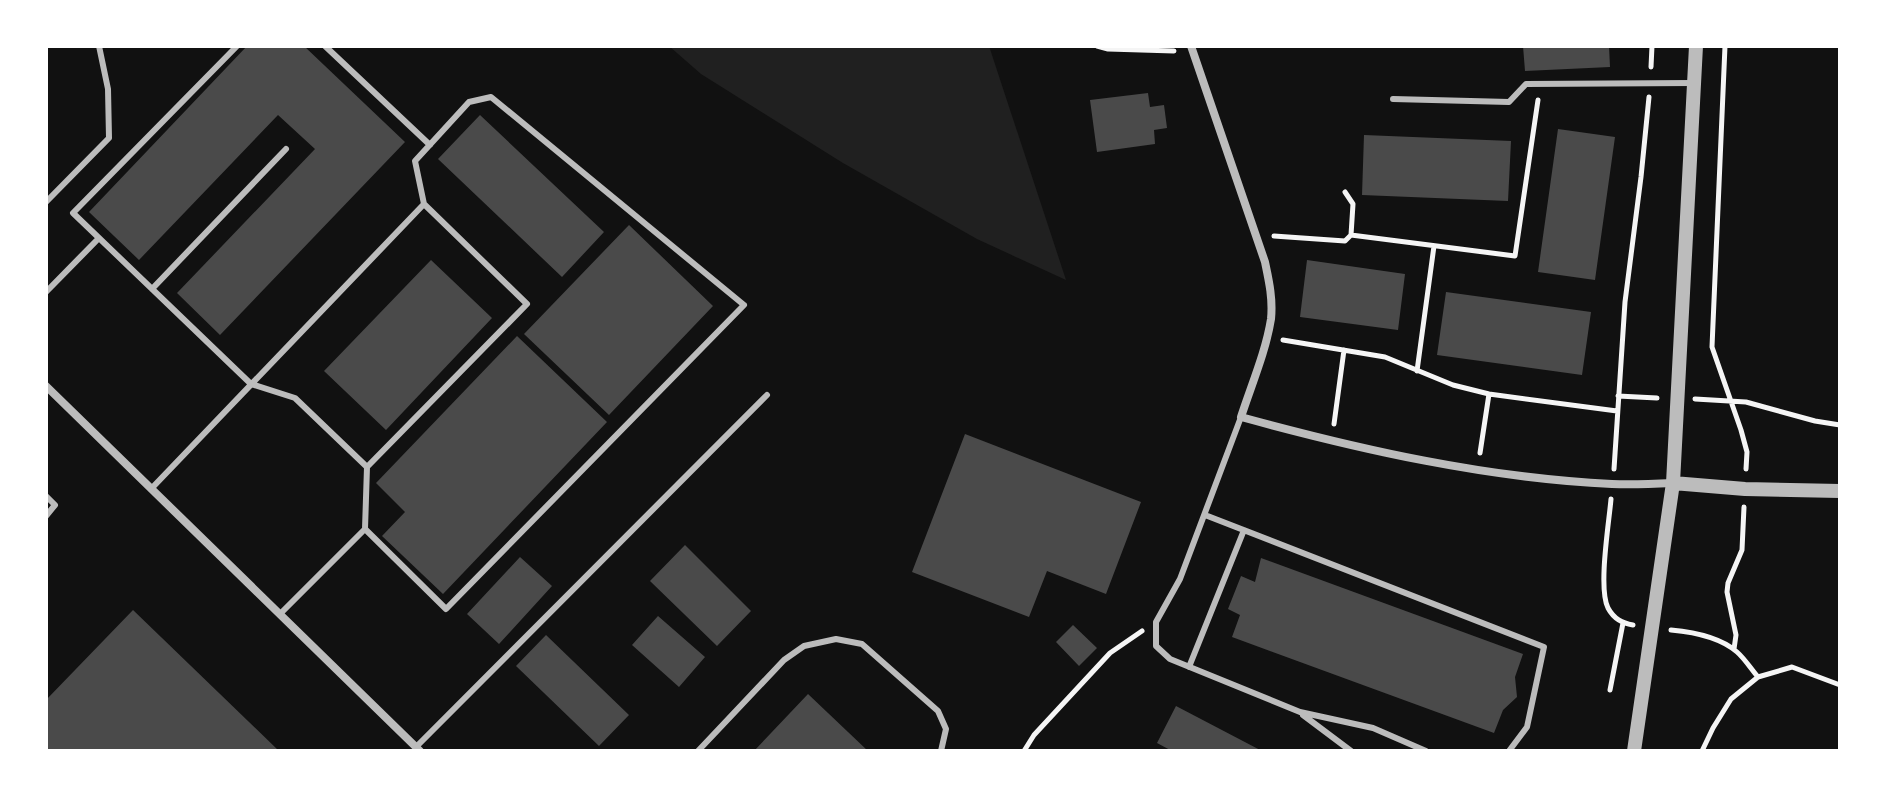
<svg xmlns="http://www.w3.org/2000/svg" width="1886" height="797" font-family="Figtree,sans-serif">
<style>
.green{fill:#202020}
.building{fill:#4a4a4a}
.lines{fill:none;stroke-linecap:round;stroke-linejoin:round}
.path{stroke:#f5f5f5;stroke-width:5}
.service{stroke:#bcbcbc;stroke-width:6}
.minor{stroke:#bcbcbc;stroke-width:8}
.tertiary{stroke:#bcbcbc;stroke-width:14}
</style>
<rect width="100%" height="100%" fill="#111"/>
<path class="green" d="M 669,46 L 989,46 L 1066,280 L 977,239 L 843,163 L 701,74 Z"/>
<path class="building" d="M 247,46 L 304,46 L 405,142 L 220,335 L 177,293 L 315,149 L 278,115 L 139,260 L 89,212 Z
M 1523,46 L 1609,46 L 1610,67 L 1525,71 Z
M 1148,93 L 1150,107 L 1164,105 L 1167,128 L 1154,130 L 1155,144 L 1097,152 L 1090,100 Z
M 480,115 L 604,232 L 562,277 L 438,159 Z
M 1558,129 L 1615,137 L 1595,280 L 1538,272 Z
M 1364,135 L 1511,141 L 1508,201 L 1362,195 Z
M 629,225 L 713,306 L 609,415 L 524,334 Z
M 431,260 L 492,318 L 386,430 L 324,371 Z
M 1307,260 L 1405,274 L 1398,330 L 1300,317 Z
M 1446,292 L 1591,312 L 1582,375 L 1437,355 Z
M 517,336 L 607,422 L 443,594 L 382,536 L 405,512 L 376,483 Z
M 965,434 L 1141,502 L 1106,594 L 1047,571 L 1029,617 L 912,572 Z
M 685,545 L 751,611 L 717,646 L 650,581 Z
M 520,557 L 552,586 L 499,644 L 467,614 Z
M 1261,558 L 1523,654 L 1515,677 L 1517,697 L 1503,710 L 1494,733 L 1232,637 L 1240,615 L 1228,609 L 1241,576 L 1255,582 Z
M 133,610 L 279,751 L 46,751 L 46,700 Z
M 658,616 L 705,657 L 679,687 L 632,645 Z
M 1073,625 L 1097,648 L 1079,666 L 1056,642 Z
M 546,635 L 629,715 L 599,746 L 516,666 Z
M 808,694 L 868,751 L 754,751 Z
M 1176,706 L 1262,751 L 1172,751 L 1157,743 Z"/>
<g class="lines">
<path class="path" d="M 1097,46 L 1108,49 L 1174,51
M 1725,46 L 1712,347 L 1741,430 L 1747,452 L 1746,469
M 1651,67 L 1652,46
M 1345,192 L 1353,204 L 1351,235
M 1274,236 L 1345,241 L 1351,235 L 1515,256 L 1538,100
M 1283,340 L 1385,357 L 1453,385 L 1489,394 L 1617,411
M 1417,371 L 1434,246
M 1618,396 L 1657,398
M 1695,399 L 1746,402 L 1815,421 L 1840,425
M 1334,424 L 1344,350
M 1480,453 L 1489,394
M 1614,469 L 1625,302 L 1641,177 L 1649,97
M 1611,499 C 1609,523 1598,588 1608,608 C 1614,619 1622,623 1633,625
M 1671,630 C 1693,632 1720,637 1737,652 C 1745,659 1751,669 1758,677
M 1734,649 L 1736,635 L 1727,592 L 1728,583 L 1742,550 L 1744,507
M 1610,690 L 1623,623
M 1024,751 L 1034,735 L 1110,653 L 1142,631
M 1702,751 L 1713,728 L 1731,699 L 1758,677 L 1792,667 L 1840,685"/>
<path class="service" d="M 237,46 L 73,213 L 251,384 L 295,398 L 367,467
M 325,46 L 430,145
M 1393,99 L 1509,102 L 1526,84 L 1693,83
M 46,202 L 109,138 L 108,89 L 99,46
M 152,289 L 286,149
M 46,292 L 99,238
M 1241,417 L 1180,579 L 1156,622 L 1156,646 L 1170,659 L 1300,712 L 1373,728 L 1426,751
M 151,489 L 424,204 L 527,304 L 367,467 L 365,529 L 280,614
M 46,496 L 55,505 L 46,516
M 1205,515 L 1544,647 L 1527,727 L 1509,751
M 365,529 L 446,609 L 744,305 L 491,97 L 469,102 L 415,161 L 424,204
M 1189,667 L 1244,530
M 1303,715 L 1351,751
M 416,747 L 767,395
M 698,751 L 784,660 L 804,646 L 836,639 L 862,644 L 938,711 L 946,729 L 941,751"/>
<path class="minor" d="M 1191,46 L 1265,262 C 1269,281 1273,299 1271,319 C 1266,351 1251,386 1241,417 C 1362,450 1486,478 1612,484 C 1632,485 1653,484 1673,483
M 46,386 L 420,751"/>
<path class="tertiary" d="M 1673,483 L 1745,489 L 1840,491
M 1634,751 L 1673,483 L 1696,46"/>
</g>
<rect width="1886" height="797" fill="none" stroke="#ffffff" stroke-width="96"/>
</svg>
